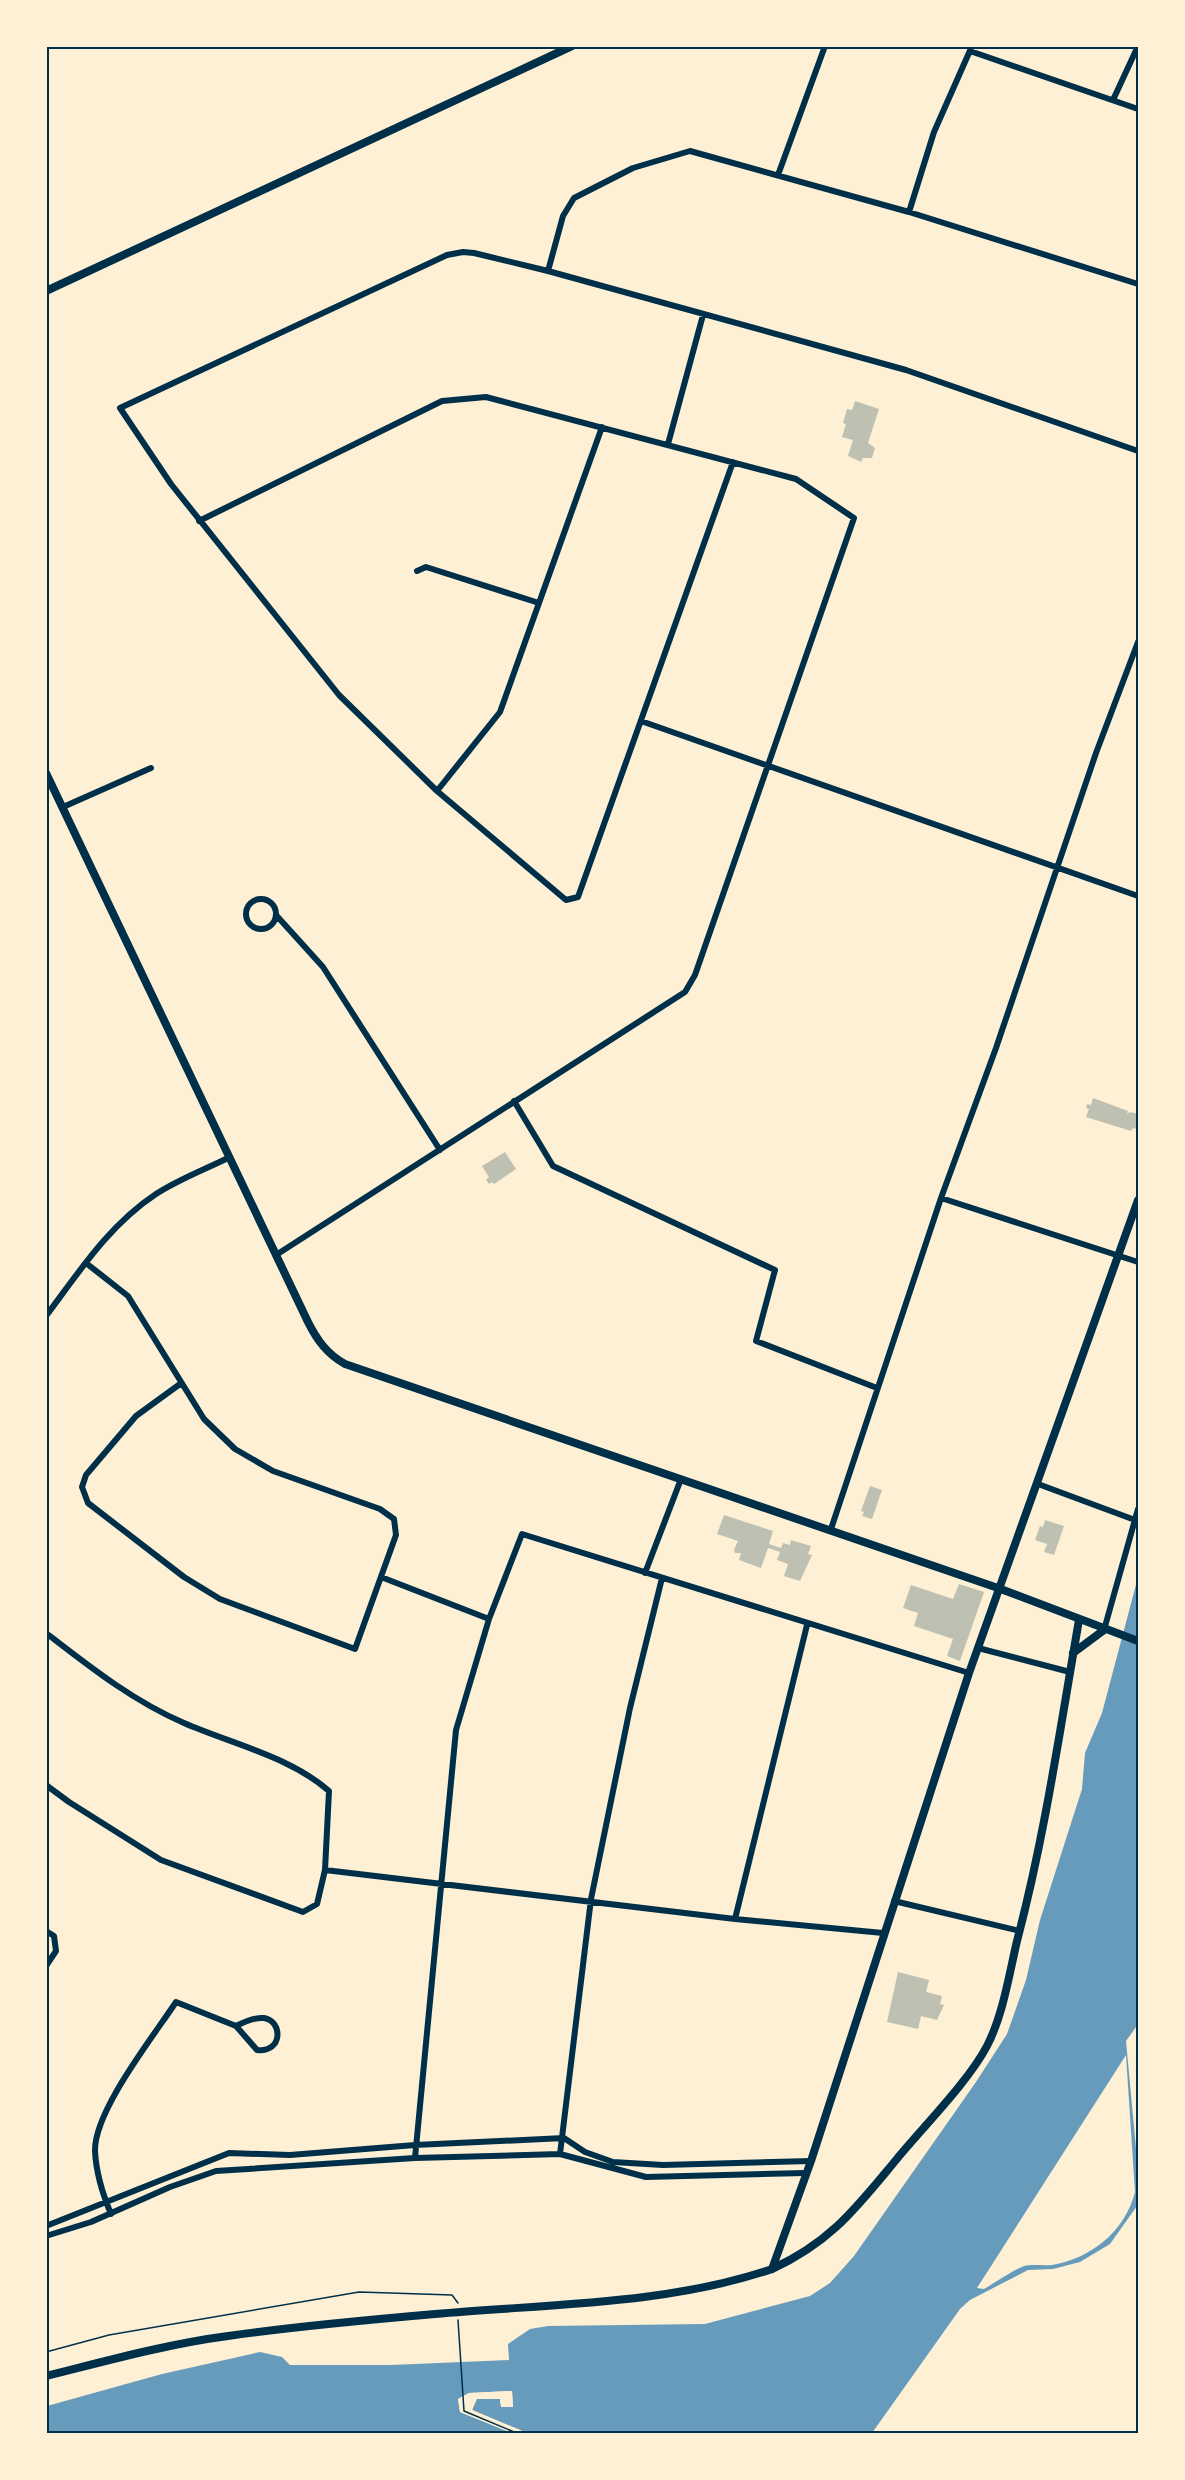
<svg xmlns="http://www.w3.org/2000/svg" width="1185" height="2480" font-family="'IBM Plex Sans',sans-serif">
<style>
.water{fill:#669bbc;fill-rule:evenodd}
.pier{fill:#fdf0d5}
.building{fill:#bec0b2}
.lines{fill:none;stroke-linecap:round;stroke-linejoin:round}
.path{stroke:#003049;stroke-width:1.5}
.minor{stroke:#003049;stroke-width:6}
.tertiary{stroke:#003049;stroke-width:8}
.secondary{stroke:#003049;stroke-width:8}
.neatline{fill:none;stroke:#003049;stroke-width:2}
</style>
<rect width="100%" height="100%" fill="#fdf0d5"/>
<path class="water" d="M 1138,1577 L 1138,2016 L 1136,2027 L 1126,2041 L 1138,2170 L 1137,2206 L 1110,2244 L 1080,2262 L 1053,2269 L 1028,2270 L 970,2300 L 960,2309 L 872,2433 L 527,2433 L 472,2410 L 476,2399 L 500,2399 L 501,2406 L 513,2407 L 512,2391 L 469,2393 L 458,2399 L 460,2412 L 512,2433 L 47,2434 L 47,2406 L 162,2374 L 260,2352 L 282,2357 L 290,2365 L 391,2365 L 509,2360 L 508,2344 L 530,2329 L 548,2326 L 705,2324 L 810,2296 L 830,2283 L 854,2256 L 976,2082 L 1007,2034 L 1026,1980 L 1040,1920 L 1082,1789 L 1085,1753 L 1102,1713 ZM 1126,2055 L 1135,2192 C 1125,2231 1092,2258 1052,2265 C 1044,2266 1033,2264 1024,2266 C 1011,2271 996,2282 984,2289 L 977,2288 Z"/>
<path class="pier" d="M 512,2391 L 513,2407 L 501,2407 L 500,2399 L 477,2399 L 472,2410 L 527,2433 L 512,2433 L 460,2412 L 458,2399 L 469,2393 Z"/>
<path class="building" d="M 855,401 L 879,409 L 868,443 L 875,448 L 872,458 L 863,458 L 861,462 L 848,456 L 853,440 L 842,437 L 846,424 L 843,423 L 847,409 L 852,410 Z
M 1093,1098 L 1128,1111 L 1127,1114 L 1130,1112 L 1138,1114 L 1137,1129 L 1133,1128 L 1131,1131 L 1086,1117 L 1089,1109 L 1086,1108 L 1087,1104 L 1091,1105 Z
M 505,1152 L 516,1169 L 494,1184 L 492,1182 L 489,1184 L 486,1180 L 489,1177 L 482,1166 Z
M 870,1486 L 882,1490 L 872,1519 L 862,1516 L 864,1512 L 861,1511 Z
M 724,1515 L 773,1531 L 769,1544 L 781,1548 L 783,1543 L 790,1545 L 791,1540 L 811,1546 L 808,1554 L 812,1555 L 800,1581 L 784,1576 L 788,1564 L 777,1560 L 780,1552 L 768,1548 L 761,1568 L 739,1560 L 741,1553 L 735,1553 L 734,1550 L 738,1541 L 717,1534 Z
M 1045,1520 L 1064,1526 L 1054,1555 L 1044,1552 L 1047,1544 L 1035,1540 L 1040,1526 L 1043,1527 Z
M 959,1584 L 984,1592 L 960,1661 L 947,1656 L 953,1639 L 914,1626 L 918,1613 L 903,1608 L 911,1585 L 953,1599 Z
M 898,1972 L 929,1980 L 926,1992 L 942,1996 L 940,2004 L 944,2005 L 937,2020 L 921,2016 L 918,2029 L 887,2022 Z"/>
<g class="lines">
<path class="path" d="M 458,2320 L 464,2411 L 519,2434
M 46,2352 L 109,2335 L 359,2292 L 452,2295 L 458,2303
M 587,2434 L 588,2432"/>
<path class="minor" d="M 970,51 L 1138,109
M 1113,100 L 1138,46
M 778,175 L 825,46
M 909,212 L 934,132 L 972,46
M 548,271 L 563,216 L 574,198 L 633,168 L 690,151 L 909,212 L 1138,284
M 668,444 L 703,315
M 733,462 L 578,897 L 566,900 L 437,791 L 339,695 L 171,484 L 120,408 L 447,255 L 463,252 L 474,253 L 548,271 L 906,370 L 1138,451
M 199,521 L 442,401 L 486,397 L 796,479 L 854,518 L 695,975 L 685,992 L 276,1255
M 417,571 L 426,567 L 539,603
M 641,721 L 1138,896
M 437,791 L 500,712 L 602,427
M 63,807 L 151,768
M246 914a15 15 0 1 1 30 0a15 15 0 1 1-30 0Z
M 276,915 L 323,967 L 440,1150
M 514,1101 L 553,1166 L 775,1270 L 756,1341 L 877,1388
M 941,1198 L 1138,1262
M 86,1263 L 128,1296 L 204,1419 L 235,1449 L 273,1471 L 380,1509 L 394,1519 L 396,1535 L 355,1649 L 220,1599 L 184,1577 L 88,1503 L 82,1487 L 86,1475 L 136,1416 L 180,1384
M 46,1316 C 79,1272 109,1225 156,1194 C 179,1179 206,1169 230,1157
M 1038,1484 L 1135,1520
M 831,1529 L 941,1198 L 996,1048 L 1096,753 L 1138,642
M 645,1573 L 681,1479
M 381,1577 L 489,1619
M 1104,1630 L 1138,1509
M 46,1633 C 90,1667 133,1701 184,1723 C 232,1744 289,1756 329,1791 L 325,1870 L 317,1904 L 303,1912 L 161,1860 L 69,1802 L 46,1785
M 978,1648 L 1070,1672
M 325,1870 L 735,1919 L 883,1933
M 894,1901 L 1020,1931
M 735,1919 L 807,1625
M 46,1931 L 54,1936 L 56,1951 L 46,1966
M 560,2154 L 591,1899 L 630,1708 L 662,1578
M 415,2158 L 456,1730 L 489,1619 L 522,1534 L 969,1673
M 111,2214 C 103,2195 96,2172 95,2151 C 94,2111 153,2037 176,2002 L 236,2026 L 257,2050 C 283,2053 283,2021 264,2018 C 255,2017 244,2022 236,2026
M 46,2226 L 229,2153 L 290,2155 L 415,2145 L 564,2138 L 585,2152 L 613,2162 L 663,2165 L 811,2161
M 46,2236 L 91,2222 L 170,2187 L 216,2171 L 415,2158 L 560,2154 L 646,2177 L 805,2173"/>
<path class="tertiary" d="M 46,291 L 572,46
M 46,773 L 308,1322 C 317,1340 327,1354 345,1364 L 998,1588
M 772,2269 C 831,2242 856,2208 896,2160 C 923,2127 968,2082 987,2046 C 1003,2015 1009,1975 1017,1941 C 1045,1835 1060,1729 1079,1620"/>
<path class="secondary" d="M 998,1588 L 1138,1641
M 1073,1653 L 1104,1630
M 46,2376 C 106,2361 167,2344 228,2336 C 297,2326 366,2320 435,2314 C 545,2304 667,2305 772,2269 L 811,2161 L 969,1673 L 1138,1200"/>
</g>
<rect width="1185" height="2480" fill="none" stroke="#fdf0d5" stroke-width="96"/>
<rect x="48" y="48" width="1089" height="2384" class="neatline"/>
</svg>
